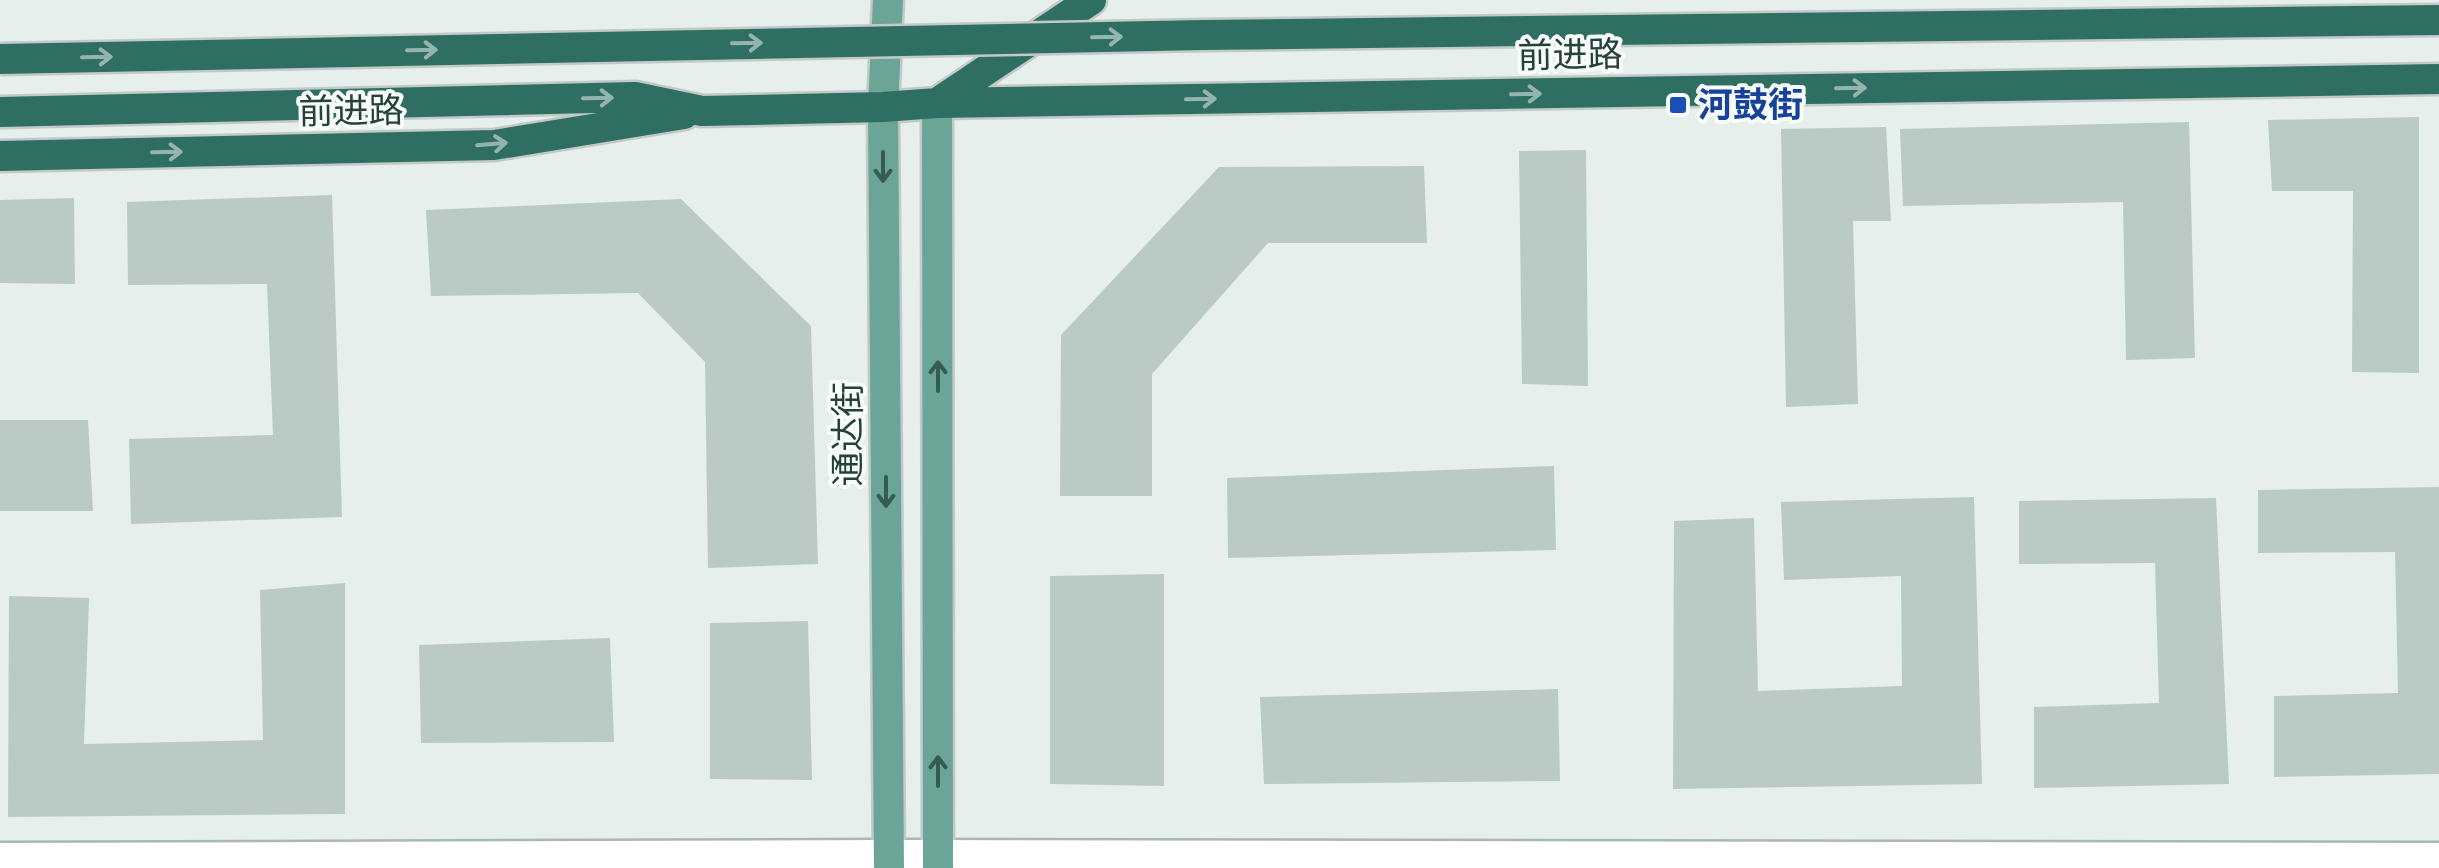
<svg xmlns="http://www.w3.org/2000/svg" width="2439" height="868" font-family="Jost,'Noto Sans SC',sans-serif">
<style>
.building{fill:#bbcac4}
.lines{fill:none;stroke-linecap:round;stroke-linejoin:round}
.minor-casing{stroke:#a8b8b2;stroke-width:35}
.major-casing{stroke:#c2cac8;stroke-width:35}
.highway-casing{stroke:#c2cac8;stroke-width:35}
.minor{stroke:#fff;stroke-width:30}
.major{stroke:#6aa596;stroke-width:30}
.highway{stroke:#2f6f62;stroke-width:30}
.highway-bridge-casing{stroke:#c2cac8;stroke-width:35;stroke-linecap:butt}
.highway-bridge{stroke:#2f6f62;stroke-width:30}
.oneway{stroke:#93b5ae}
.oneway2{stroke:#365b51}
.transit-dot{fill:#1a4fb4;stroke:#f7fbf9;stroke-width:4}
.labels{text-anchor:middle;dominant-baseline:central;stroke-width:8;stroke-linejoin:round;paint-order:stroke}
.street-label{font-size:35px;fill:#24423a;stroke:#f7fbf9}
.transit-label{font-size:35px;font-weight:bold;fill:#164399;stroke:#f7fbf9;text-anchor:start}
</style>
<rect width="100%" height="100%" fill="#e6efeb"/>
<path class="building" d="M 2419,117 L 2419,373 L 2352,372 L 2353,191 L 2272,191 L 2268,120 Z
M 2189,122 L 2195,358 L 2126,360 L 2123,202 L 1903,206 L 1900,129 Z
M 1886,127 L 1891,221 L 1853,221 L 1858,404 L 1786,407 L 1781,129 Z
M 1586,150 L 1588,386 L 1522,384 L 1519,151 Z
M 1424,166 L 1427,243 L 1268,243 L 1152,374 L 1152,496 L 1060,496 L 1061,335 L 1219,167 Z
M 332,195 L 342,517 L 131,524 L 129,439 L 273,435 L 267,284 L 128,285 L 127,202 Z
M 74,198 L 75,284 L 0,283 L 0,200 Z
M 681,199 L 811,326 L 818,564 L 708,568 L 705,362 L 638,293 L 431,296 L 426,210 Z
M 0,420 L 88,420 L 93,511 L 0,511 Z
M 1554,466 L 1556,550 L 1228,558 L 1227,478 Z
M 2439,487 L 2439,774 L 2274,777 L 2274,696 L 2398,693 L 2395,552 L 2258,553 L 2258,490 Z
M 1974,497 L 1982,784 L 1673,789 L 1674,521 L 1754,518 L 1758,691 L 1902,686 L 1901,576 L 1784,580 L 1781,502 Z
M 2216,498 L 2229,784 L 2034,788 L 2034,707 L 2159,703 L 2155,563 L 2019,564 L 2019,501 Z
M 1164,574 L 1164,786 L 1050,784 L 1050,576 Z
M 345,583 L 345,814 L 8,817 L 9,596 L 89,598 L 84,744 L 263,740 L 260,590 Z
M 808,621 L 812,780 L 710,779 L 710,623 Z
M 610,638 L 614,742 L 421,743 L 419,645 Z
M 1558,689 L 1560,781 L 1264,784 L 1260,697 Z"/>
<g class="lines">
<defs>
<path id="minor" d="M 0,858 L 889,855 L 2439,858"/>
<path id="major" d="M 888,0 L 883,107 L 889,868
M 937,103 L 938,868"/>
<path id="highway" d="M 937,103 L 1091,0
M 0,112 L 635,97 L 702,111 L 883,107 L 937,103 L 2439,79
M 0,156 L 494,145 L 684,114"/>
</defs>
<use href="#minor" class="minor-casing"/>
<use href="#major" class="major-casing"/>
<use href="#highway" class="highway-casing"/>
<use href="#minor" class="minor"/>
<use href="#major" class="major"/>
<use href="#highway" class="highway"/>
<defs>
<path id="highway-bridge" d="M 0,59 L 1203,35 L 2439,20"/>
</defs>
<use href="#highway-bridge" class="highway-bridge-casing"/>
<use href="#highway-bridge" class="highway-bridge"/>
</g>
<defs><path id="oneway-shaft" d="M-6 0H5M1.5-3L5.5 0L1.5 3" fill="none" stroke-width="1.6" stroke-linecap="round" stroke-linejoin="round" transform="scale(2.5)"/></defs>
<g class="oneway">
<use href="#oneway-shaft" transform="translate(1107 37) rotate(-1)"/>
<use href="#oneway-shaft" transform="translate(747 43) rotate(-1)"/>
<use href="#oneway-shaft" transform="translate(422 50) rotate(-1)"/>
<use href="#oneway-shaft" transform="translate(97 57) rotate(-1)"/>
<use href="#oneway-shaft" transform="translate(1851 88) rotate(-1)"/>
<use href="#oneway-shaft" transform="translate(1526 94) rotate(-1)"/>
<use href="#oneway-shaft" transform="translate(598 98) rotate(-1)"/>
<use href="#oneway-shaft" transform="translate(1201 99) rotate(-1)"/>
<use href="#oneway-shaft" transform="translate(492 144) rotate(-5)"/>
<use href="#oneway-shaft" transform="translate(167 152) rotate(-1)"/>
</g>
<g class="oneway2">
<use href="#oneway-shaft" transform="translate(883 167) rotate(90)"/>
<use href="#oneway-shaft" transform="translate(938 376) rotate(-90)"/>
<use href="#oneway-shaft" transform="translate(886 492) rotate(90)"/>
<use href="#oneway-shaft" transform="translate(938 771) rotate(-90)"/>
</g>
<rect class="transit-dot" x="1668" y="95" width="20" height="20" rx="5"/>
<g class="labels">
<g class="street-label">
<text transform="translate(1570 55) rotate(-1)">前进路</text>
<text transform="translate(351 111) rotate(-1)">前进路</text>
<text transform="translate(848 434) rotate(-90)">通达街</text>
</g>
<g class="transit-label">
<text x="1698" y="105">河鼓街</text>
</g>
</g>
</svg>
